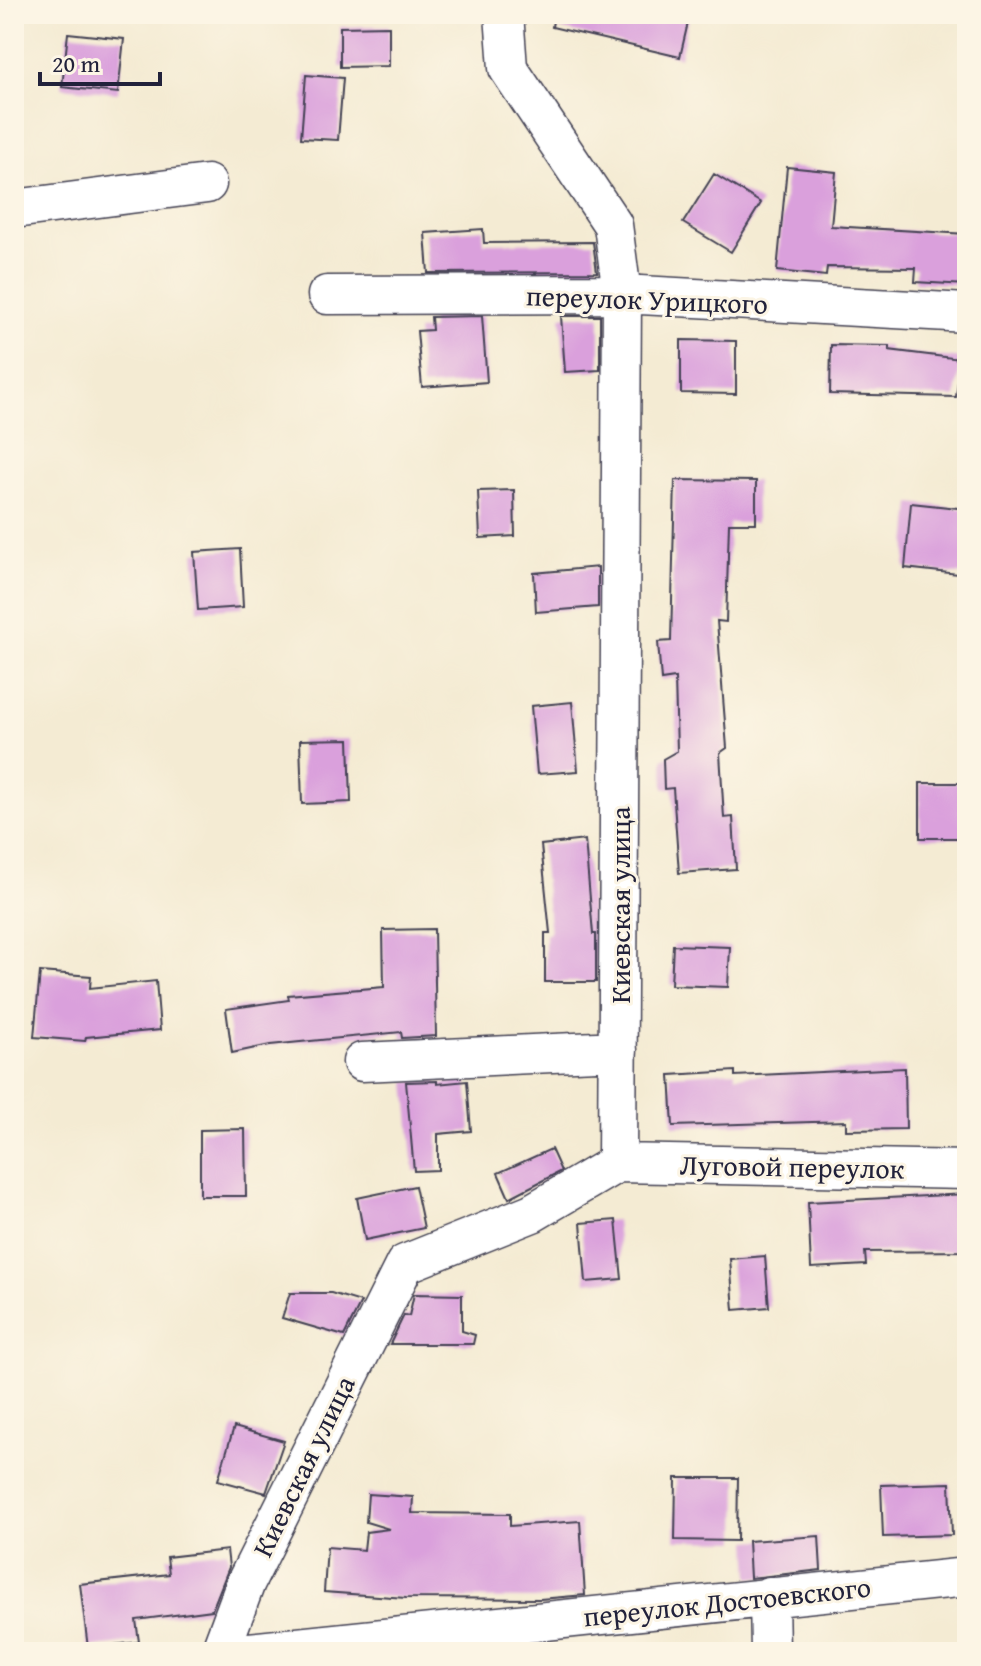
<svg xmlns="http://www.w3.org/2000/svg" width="981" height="1666" font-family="'Gentium Book Plus',serif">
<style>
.building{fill:#daa0dc}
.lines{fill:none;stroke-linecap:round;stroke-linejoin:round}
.street-casing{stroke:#424052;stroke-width:41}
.street{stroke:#fff;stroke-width:38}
.labels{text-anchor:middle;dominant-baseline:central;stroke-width:6;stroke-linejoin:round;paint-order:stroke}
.street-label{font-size:28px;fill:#22223b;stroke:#fcf5e5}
</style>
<rect width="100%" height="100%" fill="#fcf5e5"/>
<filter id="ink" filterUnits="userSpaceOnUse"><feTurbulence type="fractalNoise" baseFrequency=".0125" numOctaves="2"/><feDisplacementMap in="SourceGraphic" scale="16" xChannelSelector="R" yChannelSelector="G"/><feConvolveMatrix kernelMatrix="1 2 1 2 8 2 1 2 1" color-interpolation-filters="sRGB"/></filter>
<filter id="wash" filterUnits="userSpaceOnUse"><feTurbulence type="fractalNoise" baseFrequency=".006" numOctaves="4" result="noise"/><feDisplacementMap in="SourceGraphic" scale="32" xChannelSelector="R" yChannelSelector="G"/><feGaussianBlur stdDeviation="1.8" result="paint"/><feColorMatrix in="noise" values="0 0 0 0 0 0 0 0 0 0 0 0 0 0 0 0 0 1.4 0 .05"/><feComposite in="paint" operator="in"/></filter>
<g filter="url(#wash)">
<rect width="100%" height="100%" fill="#f4ebd3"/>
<g id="blocks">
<path class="building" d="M 554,14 L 690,14 L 680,57 L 552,27 Z
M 389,26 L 389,66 L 340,67 L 340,27 Z
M 68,33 L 124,39 L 118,93 L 62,87 Z
M 306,75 L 343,78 L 338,140 L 301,138 Z
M 787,167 L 836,172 L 831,226 L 967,234 L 967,285 L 915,282 L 916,268 L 827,267 L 826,276 L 777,271 Z
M 714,174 L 761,203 L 731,252 L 683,223 Z
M 483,229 L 484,243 L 593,242 L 597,272 L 428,273 L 425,233 Z
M 482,316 L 487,382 L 422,387 L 417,331 L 432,330 L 431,317 Z
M 561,316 L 600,316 L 600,370 L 565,372 Z
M 681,340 L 736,341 L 736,394 L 681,393 Z
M 831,345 L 889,346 L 889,350 L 961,359 L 956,397 L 830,394 Z
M 675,480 L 756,481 L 756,523 L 729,523 L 726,622 L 717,621 L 727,748 L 720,753 L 724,818 L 733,817 L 736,869 L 679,873 L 673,788 L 664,789 L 663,759 L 677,751 L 675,678 L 661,680 L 658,642 L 671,641 Z
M 514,490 L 515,536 L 480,538 L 478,491 Z
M 911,503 L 967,509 L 967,575 L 905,568 Z
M 240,549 L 243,607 L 198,610 L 194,552 Z
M 598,567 L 598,607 L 536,612 L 534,573 Z
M 572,702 L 578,771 L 537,774 L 531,706 Z
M 349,739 L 351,802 L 302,804 L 300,740 Z
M 920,783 L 967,783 L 967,838 L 920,838 Z
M 585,840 L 593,934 L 596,934 L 596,982 L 545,982 L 545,933 L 550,933 L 541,845 Z
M 434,929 L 436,1036 L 402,1038 L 401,1032 L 270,1045 L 232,1053 L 226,1009 L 289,1000 L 288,995 L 384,987 L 383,930 Z
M 673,945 L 730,947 L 728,987 L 671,985 Z
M 40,972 L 91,976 L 90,988 L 156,981 L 160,1030 L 86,1037 L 85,1041 L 34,1037 Z
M 905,1068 L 906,1129 L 846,1130 L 846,1121 L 673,1126 L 670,1075 L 735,1071 L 735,1076 Z
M 437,1081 L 437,1084 L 467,1081 L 471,1131 L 438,1134 L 438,1170 L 414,1171 L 406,1082 Z
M 245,1129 L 246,1196 L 200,1196 L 200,1130 Z
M 551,1149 L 561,1171 L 509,1198 L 498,1173 Z
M 415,1186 L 424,1228 L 365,1240 L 357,1198 Z
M 967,1194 L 967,1251 L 865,1252 L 866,1265 L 811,1268 L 808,1202 Z
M 616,1220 L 622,1279 L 586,1282 L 581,1223 Z
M 765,1256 L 769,1307 L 734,1310 L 730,1259 Z
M 290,1293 L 331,1293 L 361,1302 L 344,1336 L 282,1318 Z
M 414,1294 L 462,1295 L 462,1331 L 475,1335 L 473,1344 L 390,1344 L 404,1315 L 409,1316 Z
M 234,1427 L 284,1441 L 266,1493 L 218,1480 Z
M 676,1478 L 738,1478 L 737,1541 L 675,1540 Z
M 950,1483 L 952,1535 L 883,1537 L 881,1485 Z
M 368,1494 L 413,1497 L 412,1513 L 510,1514 L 510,1526 L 580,1521 L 585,1595 L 540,1599 L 406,1598 L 324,1592 L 327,1547 L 364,1550 L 366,1532 L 389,1529 L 366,1522 Z
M 819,1536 L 821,1570 L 750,1578 L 748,1541 Z
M 227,1550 L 229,1567 L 212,1610 L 136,1620 L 139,1642 L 88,1648 L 80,1584 L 169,1574 L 167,1557 Z"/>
</g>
</g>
<g filter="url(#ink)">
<use href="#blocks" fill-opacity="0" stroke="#424052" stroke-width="2"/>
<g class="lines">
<defs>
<path id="street" d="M 14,209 L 207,184
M 327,295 L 622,294 L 967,313
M 362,1062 L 618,1050
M 617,1163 L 967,1170
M 769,1596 L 770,1652
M 220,1652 L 246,1582 L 405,1264 L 532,1213 L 617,1163 L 622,294 L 613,225 L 508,68 L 504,14
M 249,1652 L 967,1577"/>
</defs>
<use href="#street" class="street-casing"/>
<use href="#street" class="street"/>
</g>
</g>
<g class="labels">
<g class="street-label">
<text transform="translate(647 299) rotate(2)">переулок Урицкого</text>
<text transform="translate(619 905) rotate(-90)">Киевская улица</text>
<text transform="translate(792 1166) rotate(1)">Луговой переулок</text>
<text transform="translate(303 1466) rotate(-64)">Киевская улица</text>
<text transform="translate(727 1601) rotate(-6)">переулок Достоевского</text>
</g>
</g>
<rect width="981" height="1666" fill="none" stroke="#fcf5e5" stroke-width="48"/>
<path d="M40 72v12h120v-12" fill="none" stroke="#22223b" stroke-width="4"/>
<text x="52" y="72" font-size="24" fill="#22223b" stroke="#fcf5e5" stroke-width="6" paint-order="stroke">20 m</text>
</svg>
